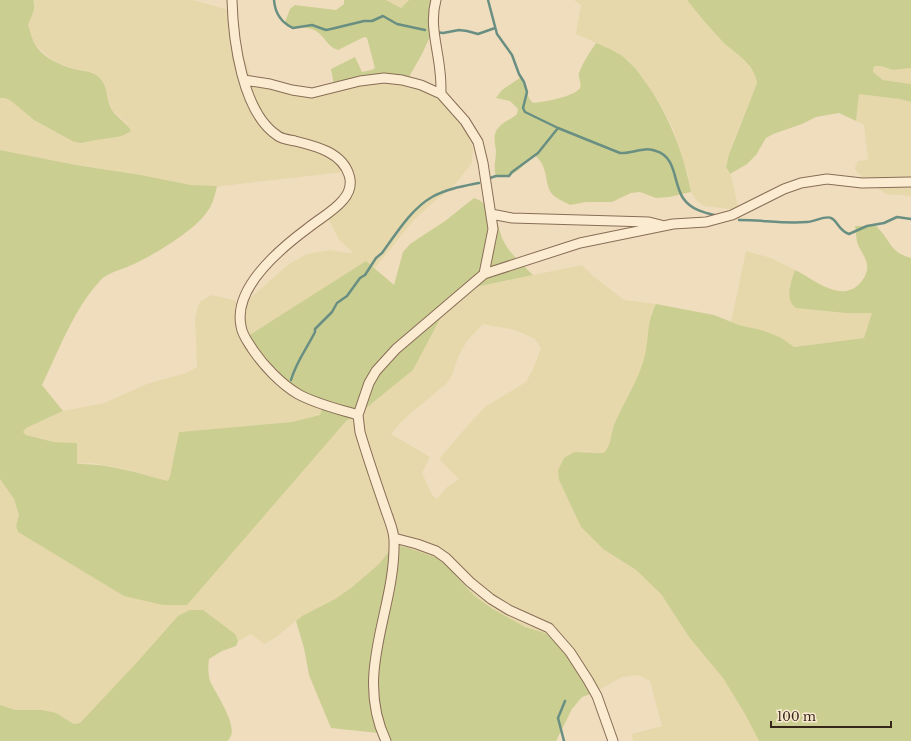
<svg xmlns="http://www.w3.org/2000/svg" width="911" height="741" font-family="'Libre Baskerville',serif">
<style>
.farmland{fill:#e6d8ab;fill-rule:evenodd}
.green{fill:#cbce91}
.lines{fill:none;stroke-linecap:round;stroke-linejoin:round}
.stream{stroke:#698f83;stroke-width:2.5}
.minor-casing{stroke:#896d56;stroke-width:11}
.minor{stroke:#faebd1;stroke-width:9}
</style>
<rect width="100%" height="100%" fill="#f0ddbe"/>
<path class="farmland" d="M 33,0 L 193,0 L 229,10 L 251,78 L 313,95 L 366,82 L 393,83 L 412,85 L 436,94 L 461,120 L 473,148 L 472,163 L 452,188 L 437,199 L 413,221 L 375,268 L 366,261 L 317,406 L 322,410 L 320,415 L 292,422 L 179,432 L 170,476 L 168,481 L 121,468 L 91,463 L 77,464 L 77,443 L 54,442 L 26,435 L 23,432 L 26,428 L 63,411 L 104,403 L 147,384 L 186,373 L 197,367 L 195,319 L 198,306 L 201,301 L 212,295 L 234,300 L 242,305 L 289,264 L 307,254 L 330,250 L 349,253 L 353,252 L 339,240 L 328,218 L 351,190 L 343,172 L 213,187 L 191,185 L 141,175 L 76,165 L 0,150 L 0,98 L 5,98 L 11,101 L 34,120 L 74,142 L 81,143 L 110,137 L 128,124 L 112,110 L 108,95 L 91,72 L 72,68 L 55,62 L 35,45 L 28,25 L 34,12 L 35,4 Z
M 386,0 L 409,0 L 401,8 Z
M 574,0 L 687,0 L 723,42 L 747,62 L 756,76 L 757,83 L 732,144 L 726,164 L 727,170 L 731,176 L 739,210 L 704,206 L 697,201 L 691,192 L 688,175 L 673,129 L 662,107 L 643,78 L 629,61 L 617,52 L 576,34 L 581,5 Z
M 874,66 L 881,66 L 893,70 L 911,68 L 911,84 L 883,80 L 873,72 Z
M 859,93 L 900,99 L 911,102 L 911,196 L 886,194 L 863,178 L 856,171 L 855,167 L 858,161 L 868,160 L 864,125 L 856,121 Z
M 746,251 L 771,258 L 795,270 L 789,287 L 794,307 L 796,308 L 845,313 L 873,313 L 864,338 L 794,347 L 780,337 L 761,330 L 739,325 L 731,322 Z
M 582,265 L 593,276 L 624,300 L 656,304 L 651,312 L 649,334 L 645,357 L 638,377 L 613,427 L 609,446 L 604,453 L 583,451 L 559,480 L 581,527 L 603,549 L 636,570 L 661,594 L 689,637 L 723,678 L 745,714 L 759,741 L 633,741 L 632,734 L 662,726 L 650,681 L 639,675 L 622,677 L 593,693 L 545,633 L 525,627 L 505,617 L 476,597 L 464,585 L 409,548 L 394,545 L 379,564 L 351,588 L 335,599 L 302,616 L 275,638 L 264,644 L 251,634 L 238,641 L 234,634 L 229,629 L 139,660 L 80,723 L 74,724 L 56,713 L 43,710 L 16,710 L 0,705 L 0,479 L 14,499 L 19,515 L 16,526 L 18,532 L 124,595 L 263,515 L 347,420 L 354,418 L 413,370 L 441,317 L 471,288 ZM 483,324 L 515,330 L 535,339 L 541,348 L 533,369 L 526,382 L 485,407 L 470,423 L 439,459 L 459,479 L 447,487 L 437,499 L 432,495 L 422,473 L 430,457 L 391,434 L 404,419 L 446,384 L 451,377 L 459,355 L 467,341 Z"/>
<path class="green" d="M 0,0 L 33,0 C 37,9 31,17 28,25 C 31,32 32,40 36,46 C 44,58 61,66 75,69 C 82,71 90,71 96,75 C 108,83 106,96 111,108 C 115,117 126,121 131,131 L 124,135 L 117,137 L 96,140 L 81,143 L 74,142 L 34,120 L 11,101 L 5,98 L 0,98 Z
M 344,0 L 386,0 L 401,8 L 409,0 L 437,0 L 433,30 L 422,54 L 405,84 L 366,82 L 335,90 L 331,69 L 355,57 L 362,72 L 372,70 L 375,68 L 367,38 L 364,37 L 338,50 C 327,47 325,36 316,31 C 308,26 296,28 287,27 L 285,22 L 290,9 L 295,5 L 336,10 L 344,4 Z
M 687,0 L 911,0 L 911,68 L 893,70 L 881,66 L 874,66 L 873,72 L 883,80 L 911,84 L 911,102 L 900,99 L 859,94 L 856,121 L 839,113 L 816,117 L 802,124 L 773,134 L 766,138 L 756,155 L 747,164 L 730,174 L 726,167 L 729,154 L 757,83 C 754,62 735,54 722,41 C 710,28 698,14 687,0 Z
M 596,43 C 608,48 619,52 628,61 C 637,69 644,80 651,90 C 671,121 684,155 691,192 L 669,197 L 656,198 L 640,192 L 631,193 L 612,202 L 586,202 L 570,205 C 565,202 557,199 553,195 C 543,185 550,166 534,155 C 524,164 511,182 496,176 C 493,165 496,161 496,151 C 495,143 492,134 499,127 C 503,122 512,119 517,114 L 518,109 L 510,101 L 496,98 L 502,90 L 521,77 C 527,85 525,96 533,103 C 543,102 574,97 580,88 C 582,83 578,78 579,73 C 583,62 590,52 596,43 Z
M 0,150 L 76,165 L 141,175 L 191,185 L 217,186 C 215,195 213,204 207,212 C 194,231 155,254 134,264 C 122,270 107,272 99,282 C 74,309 58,352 42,385 L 63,411 L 26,428 L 23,432 L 26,435 L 54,442 L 77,443 L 77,464 C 108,463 138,473 168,481 L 170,476 L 179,432 L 292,422 L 320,415 L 322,409 L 317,406 L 299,398 L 245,338 L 366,261 L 394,285 L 403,252 L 410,244 L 445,221 L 474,198 C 485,201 495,215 498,225 C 500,231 501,237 504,242 C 511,255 523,265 533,275 L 471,288 L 441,317 L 413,370 L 354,418 L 347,420 L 187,605 L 163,605 L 124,596 L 18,532 L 16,526 L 19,515 L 14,499 L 0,479 Z
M 855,226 L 876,226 C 891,240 889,252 911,258 L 911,741 L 759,741 L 745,714 L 723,678 L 689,637 L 661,594 L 636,570 L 603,549 L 581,527 L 559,480 L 558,470 L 564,458 L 574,452 L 604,453 C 612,443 610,436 614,425 C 624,401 639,380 645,355 C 649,338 647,319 656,304 L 714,315 L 739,325 L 761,330 L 780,337 L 794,347 L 864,338 L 872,313 L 845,313 L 796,308 C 784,300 791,281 795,270 C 814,279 842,305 861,282 C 865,278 868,270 867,265 C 866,256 859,250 857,242 C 856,237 856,231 855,226 Z
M 394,545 L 409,548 L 437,558 L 448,567 L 464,585 L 476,597 L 493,609 L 525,627 L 545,633 L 556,642 L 575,665 L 593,693 L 582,697 L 572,709 L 556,741 L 382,741 L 378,733 L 331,728 L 309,675 L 304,648 L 296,621 L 302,616 L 335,599 L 351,588 L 379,564 Z
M 190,610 L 203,610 L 235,634 L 238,641 L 236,646 L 222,651 L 209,659 C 208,667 208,673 210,681 C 216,694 236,722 231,736 C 230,738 229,739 227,741 L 0,741 L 0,705 L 16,710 L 43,710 L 56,713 L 74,724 L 80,723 L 139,660 L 178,616 Z"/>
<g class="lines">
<path class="stream" d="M 274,0 C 275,13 282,23 293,28 L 312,25 L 326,30 L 331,29 L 364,21 L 372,21 L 383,16 L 397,24 L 425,30
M 488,0 L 497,34 L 512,55 L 519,74 L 524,82 L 527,92 L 523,108 L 525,112 L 558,128 L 620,153 C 632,154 644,146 656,151 C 677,157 673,183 683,198 C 691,210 705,213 718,216
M 436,32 L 443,33 L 459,30 L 467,31 L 478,34 L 495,28
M 487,179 L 496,176 L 509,176 L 512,172 L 538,153 L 558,128
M 739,220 C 762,220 785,224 807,222 C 814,222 826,215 831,218 C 838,221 838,230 849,234 L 867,226 L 884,223 L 897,217 L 911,219
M 291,380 C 296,362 307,348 315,332 L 315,329 L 332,312 L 337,303 L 347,296 L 360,278 L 365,275 L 376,258 L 382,253 C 396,234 411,209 432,197 C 446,189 464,186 479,183
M 564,741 L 558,718 L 565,701"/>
<defs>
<path id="minor" d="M 232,0 C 233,39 242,113 278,136 C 282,139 290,140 295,141 C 315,146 342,152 349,175 C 352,184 349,193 343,200 C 334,211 319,219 308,228 C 281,248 233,288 241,326 C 242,335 248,342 253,350 C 264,366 281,384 298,394 C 316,404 338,409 358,415
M 436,0 C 429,24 438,48 440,72 C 441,79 441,86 441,94
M 244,80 L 270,84 L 292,90 L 312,93 L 360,81 L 384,78 L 402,80 L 421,85 L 441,94 L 465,121 L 478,142 L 483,163 L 493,229 L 484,274
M 491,214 L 512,218 L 649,222 L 661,225
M 394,538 L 417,544 L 436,551 L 446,558 L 470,582 L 491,599 L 509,610 L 549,628 L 570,652 L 588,680 L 597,696 L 613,741
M 386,741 C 353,671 396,611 394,540 C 394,531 389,520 386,511 C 377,485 368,459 360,432 L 358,415 L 369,383 L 376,371 L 396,349 L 484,274 L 580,243 L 673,224 L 706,222 L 732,215 L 784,189 L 801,183 L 827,179 L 862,183 L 911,182"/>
</defs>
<use href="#minor" class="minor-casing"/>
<use href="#minor" class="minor"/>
</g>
<path d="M771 721v6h120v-6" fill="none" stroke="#37271b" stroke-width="2"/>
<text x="777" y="721" font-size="12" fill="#37271b" stroke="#f7e8ce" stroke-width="3" paint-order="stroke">100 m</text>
</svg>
